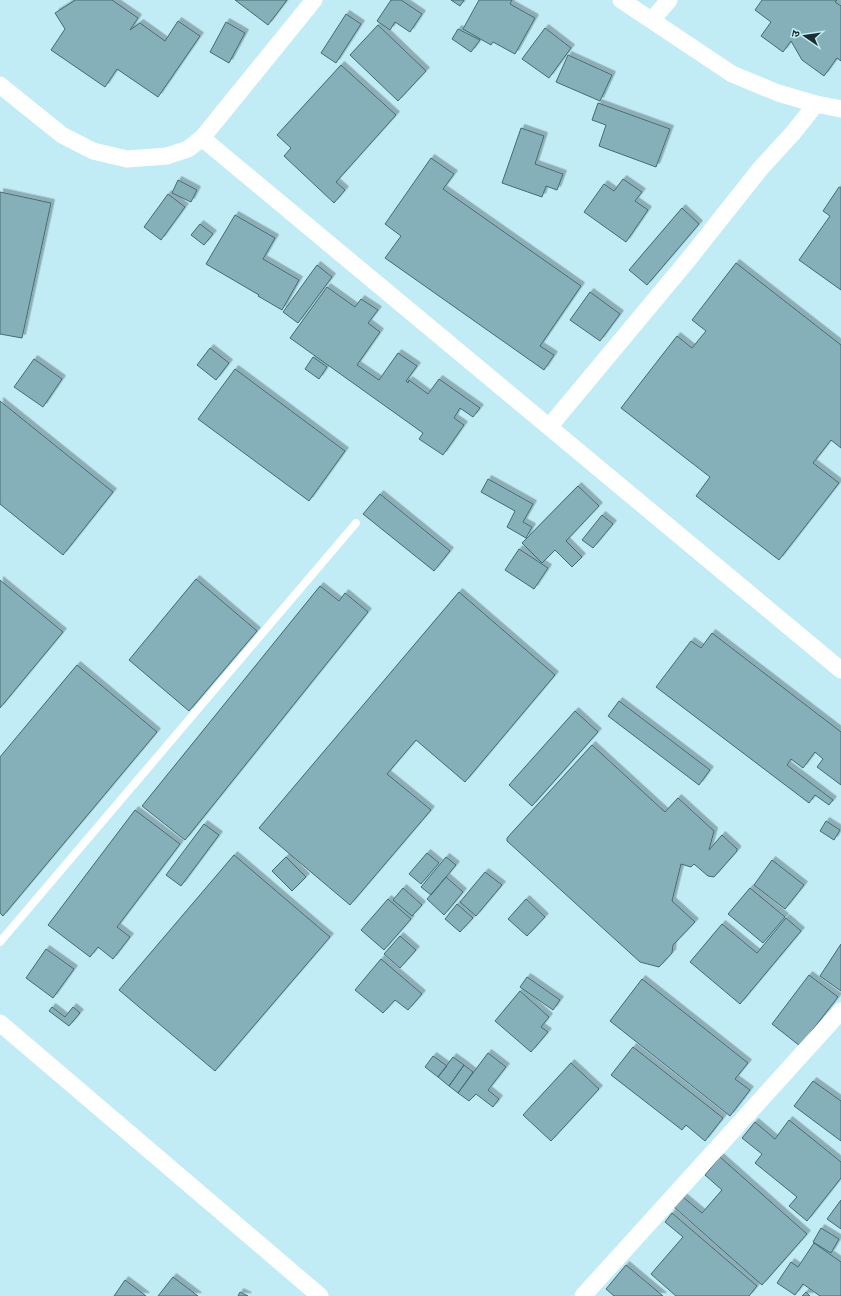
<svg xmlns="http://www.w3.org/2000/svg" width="841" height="1296" font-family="'Archivo Narrow','Noto Sans Devanagari',sans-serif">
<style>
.building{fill:#86b0b9;stroke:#446b74;filter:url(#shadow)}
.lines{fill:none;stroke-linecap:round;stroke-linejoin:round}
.lane{stroke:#fff;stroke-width:8}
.street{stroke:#fff;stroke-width:17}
</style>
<defs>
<filter id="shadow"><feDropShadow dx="3.5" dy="-3.5" stdDeviation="0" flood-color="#0004"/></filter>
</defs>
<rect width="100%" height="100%" fill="#c1ecf6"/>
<path class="building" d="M 74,0 L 112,0 L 138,18 L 130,30 L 140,23 L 165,41 L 178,21 L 200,36 L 158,97 L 117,69 L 105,87 L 51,50 L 65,29 L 55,13 L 74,1 Z
M 235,0 L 287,0 L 268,25 Z
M 391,0 L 401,0 L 422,14 L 410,32 L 395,22 L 390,30 L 377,21 Z
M 451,0 L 464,0 L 460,6 Z
M 479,0 L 512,0 L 510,4 L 535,18 L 515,54 L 493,42 L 491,45 L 463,29 Z
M 762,0 L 837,0 L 835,2 L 841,6 L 841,61 L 837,58 L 824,76 L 802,60 L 791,41 L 783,52 L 761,36 L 771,22 L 755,10 Z
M 346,14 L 361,24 L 336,63 L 321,53 Z
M 226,22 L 245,33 L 229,63 L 210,52 Z
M 378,25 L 426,71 L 398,101 L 350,55 Z
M 545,28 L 571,48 L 549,78 L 522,59 Z
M 458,29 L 480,40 L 471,52 L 452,39 Z
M 568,55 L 612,75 L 600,101 L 556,82 Z
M 341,65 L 396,115 L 336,182 L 345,190 L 334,203 L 284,156 L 291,148 L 277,135 Z
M 598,103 L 670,129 L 656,167 L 599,146 L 606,125 L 592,120 Z
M 521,128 L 544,136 L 535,164 L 563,174 L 557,190 L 546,186 L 542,197 L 502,183 Z
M 431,158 L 454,174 L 443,189 L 581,286 L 540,346 L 554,355 L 544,370 L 385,258 L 401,236 L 385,224 Z
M 623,179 L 642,192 L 635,201 L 648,210 L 626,242 L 584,212 L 604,184 L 614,191 Z
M 178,180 L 197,190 L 191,202 L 172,193 Z
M 839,187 L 841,188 L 841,290 L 799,260 L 830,216 L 823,211 Z
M 0,192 L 51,203 L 22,338 L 0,334 Z
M 168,194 L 185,207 L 161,240 L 144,227 Z
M 682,208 L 699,224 L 647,285 L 629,270 Z
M 235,215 L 275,238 L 263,259 L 299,280 L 282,310 L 258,296 L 259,295 L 206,264 Z
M 200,224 L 213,234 L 204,245 L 191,235 Z
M 736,263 L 841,345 L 841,448 L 831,440 L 813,463 L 839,483 L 779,560 L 696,496 L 710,477 L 621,408 L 677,336 L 692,348 L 706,331 L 692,320 Z
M 317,265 L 332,277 L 298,323 L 283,312 Z
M 327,287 L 355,307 L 361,299 L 378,310 L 368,323 L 380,332 L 357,365 L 379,380 L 398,353 L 417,366 L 406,381 L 408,383 L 409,380 L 428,394 L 439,379 L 480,408 L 473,417 L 460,408 L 454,418 L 464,425 L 443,455 L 419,439 L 423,433 L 290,338 Z
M 590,292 L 620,314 L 600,341 L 570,320 Z
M 210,348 L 229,363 L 216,380 L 197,365 Z
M 313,357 L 327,367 L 319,379 L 305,369 Z
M 34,359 L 62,379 L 43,407 L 14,387 Z
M 235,369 L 345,451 L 309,501 L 198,419 Z
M 0,401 L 113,492 L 63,555 L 0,504 Z
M 488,479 L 533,504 L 523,522 L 532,527 L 526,538 L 507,527 L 515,511 L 481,492 Z
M 578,486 L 599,506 L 566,541 L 582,557 L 572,567 L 555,550 L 542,563 L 522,543 Z
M 380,494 L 450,551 L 434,571 L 363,514 Z
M 602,515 L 613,524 L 593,548 L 582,540 Z
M 519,549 L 548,568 L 534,589 L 505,570 Z
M 196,579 L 257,631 L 189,711 L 129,660 Z
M 0,580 L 63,632 L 0,708 Z
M 320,586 L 339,601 L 345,593 L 368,612 L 185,840 L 142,806 Z
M 459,592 L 555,675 L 465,782 L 416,740 L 387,774 L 431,810 L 350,905 L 259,828 Z
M 712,633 L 841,732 L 841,785 L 817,767 L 823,759 L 815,752 L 803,768 L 791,759 L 787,765 L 833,800 L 829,805 L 815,795 L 809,803 L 656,687 L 691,641 L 701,648 Z
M 77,665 L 157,732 L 3,916 L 0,913 L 0,757 Z
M 619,701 L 710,770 L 699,785 L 608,716 Z
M 575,711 L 598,732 L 532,806 L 509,785 Z
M 592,745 L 665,812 L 678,798 L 714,831 L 709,850 L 722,835 L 737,849 L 737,851 L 714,877 L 708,876 L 694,864 L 691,867 L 681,864 L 672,901 L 695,922 L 673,945 L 672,953 L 659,967 L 640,962 L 507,841 L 507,838 Z
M 135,810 L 180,844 L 117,927 L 130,937 L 113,959 L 98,947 L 90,957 L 48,925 Z
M 826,821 L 840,830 L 834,840 L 820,831 Z
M 204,824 L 219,835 L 181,886 L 166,875 Z
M 427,853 L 439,863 L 421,884 L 409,874 Z
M 234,855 L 330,937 L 215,1071 L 119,990 Z
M 286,857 L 306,877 L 292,891 L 272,871 Z
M 446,857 L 456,865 L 431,895 L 421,887 Z
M 772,860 L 804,885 L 785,909 L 754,885 Z
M 485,872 L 502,885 L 476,916 L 460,902 Z
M 446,877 L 463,892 L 444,915 L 427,899 Z
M 403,888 L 422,905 L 412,916 L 393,900 Z
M 750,888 L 785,917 L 763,943 L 728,914 Z
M 388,899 L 411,919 L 384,950 L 361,930 Z
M 526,899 L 545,917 L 527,936 L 508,919 Z
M 457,904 L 473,918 L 460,932 L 445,919 Z
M 786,918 L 801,931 L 740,1004 L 690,962 L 722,924 L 757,953 Z
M 400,936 L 416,950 L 400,968 L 384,954 Z
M 841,944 L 841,991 L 820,976 Z
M 46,949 L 74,969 L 53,998 L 26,978 Z
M 381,959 L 422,994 L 408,1010 L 395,1000 L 383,1013 L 355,990 Z
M 809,975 L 838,997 L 800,1046 L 772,1024 Z
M 527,977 L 560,1000 L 553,1010 L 520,987 Z
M 642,979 L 748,1063 L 735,1079 L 750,1090 L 730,1116 L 610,1021 Z
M 520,991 L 549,1017 L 541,1027 L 548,1032 L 531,1052 L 495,1021 Z
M 52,1007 L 65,1017 L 73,1007 L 80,1013 L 69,1026 L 49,1011 Z
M 633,1047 L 723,1118 L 705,1141 L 686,1125 L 682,1130 L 611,1075 Z
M 488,1053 L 506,1067 L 488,1090 L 499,1099 L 493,1107 L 476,1094 L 469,1101 L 458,1093 Z
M 433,1056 L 447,1066 L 438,1077 L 425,1067 Z
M 453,1057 L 464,1065 L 449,1086 L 438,1077 Z
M 571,1063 L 599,1089 L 551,1141 L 523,1115 Z
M 464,1065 L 473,1072 L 458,1093 L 449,1086 Z
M 813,1081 L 841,1101 L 841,1141 L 794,1106 Z
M 789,1120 L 841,1162 L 841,1178 L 807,1221 L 789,1206 L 797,1197 L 755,1163 L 762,1154 L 742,1138 L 755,1122 L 775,1139 Z
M 720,1157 L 807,1234 L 762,1285 L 674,1207 L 683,1197 L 702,1213 L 722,1190 L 705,1175 Z
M 841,1200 L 841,1229 L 827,1219 Z
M 672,1213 L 757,1286 L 749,1296 L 676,1296 L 651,1274 L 683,1237 L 665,1222 Z
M 821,1228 L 839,1239 L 831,1253 L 813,1242 Z
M 814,1243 L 841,1262 L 841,1296 L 820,1296 L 803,1284 L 795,1295 L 777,1283 L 791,1262 L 798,1267 Z
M 626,1265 L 663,1296 L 614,1296 L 606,1289 Z
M 173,1277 L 198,1296 L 158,1296 Z
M 125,1280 L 146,1296 L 114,1296 Z
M 240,1292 L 248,1296 L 238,1296 Z
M 806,1292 L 810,1296 L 802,1296 Z"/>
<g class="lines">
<path class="lane" d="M 0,942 L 356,523"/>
<path class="street" d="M 621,0 L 732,74 L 778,93 L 816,104
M 652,20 L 669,0
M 0,85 L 62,135 L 93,151 L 127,159 L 167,156 L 188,149 L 202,138 L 314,0
M 202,138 L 841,670
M 549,427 L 688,260 L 760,169 L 793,133 L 816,104 L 841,109
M 0,1023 L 320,1296
M 583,1296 L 841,1011"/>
</g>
<g transform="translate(805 36) rotate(283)" stroke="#c1ecf6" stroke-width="3" paint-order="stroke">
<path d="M0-3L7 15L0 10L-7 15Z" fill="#1d2e32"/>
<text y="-6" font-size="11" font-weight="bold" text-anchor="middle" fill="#1d2e32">उ</text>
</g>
</svg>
